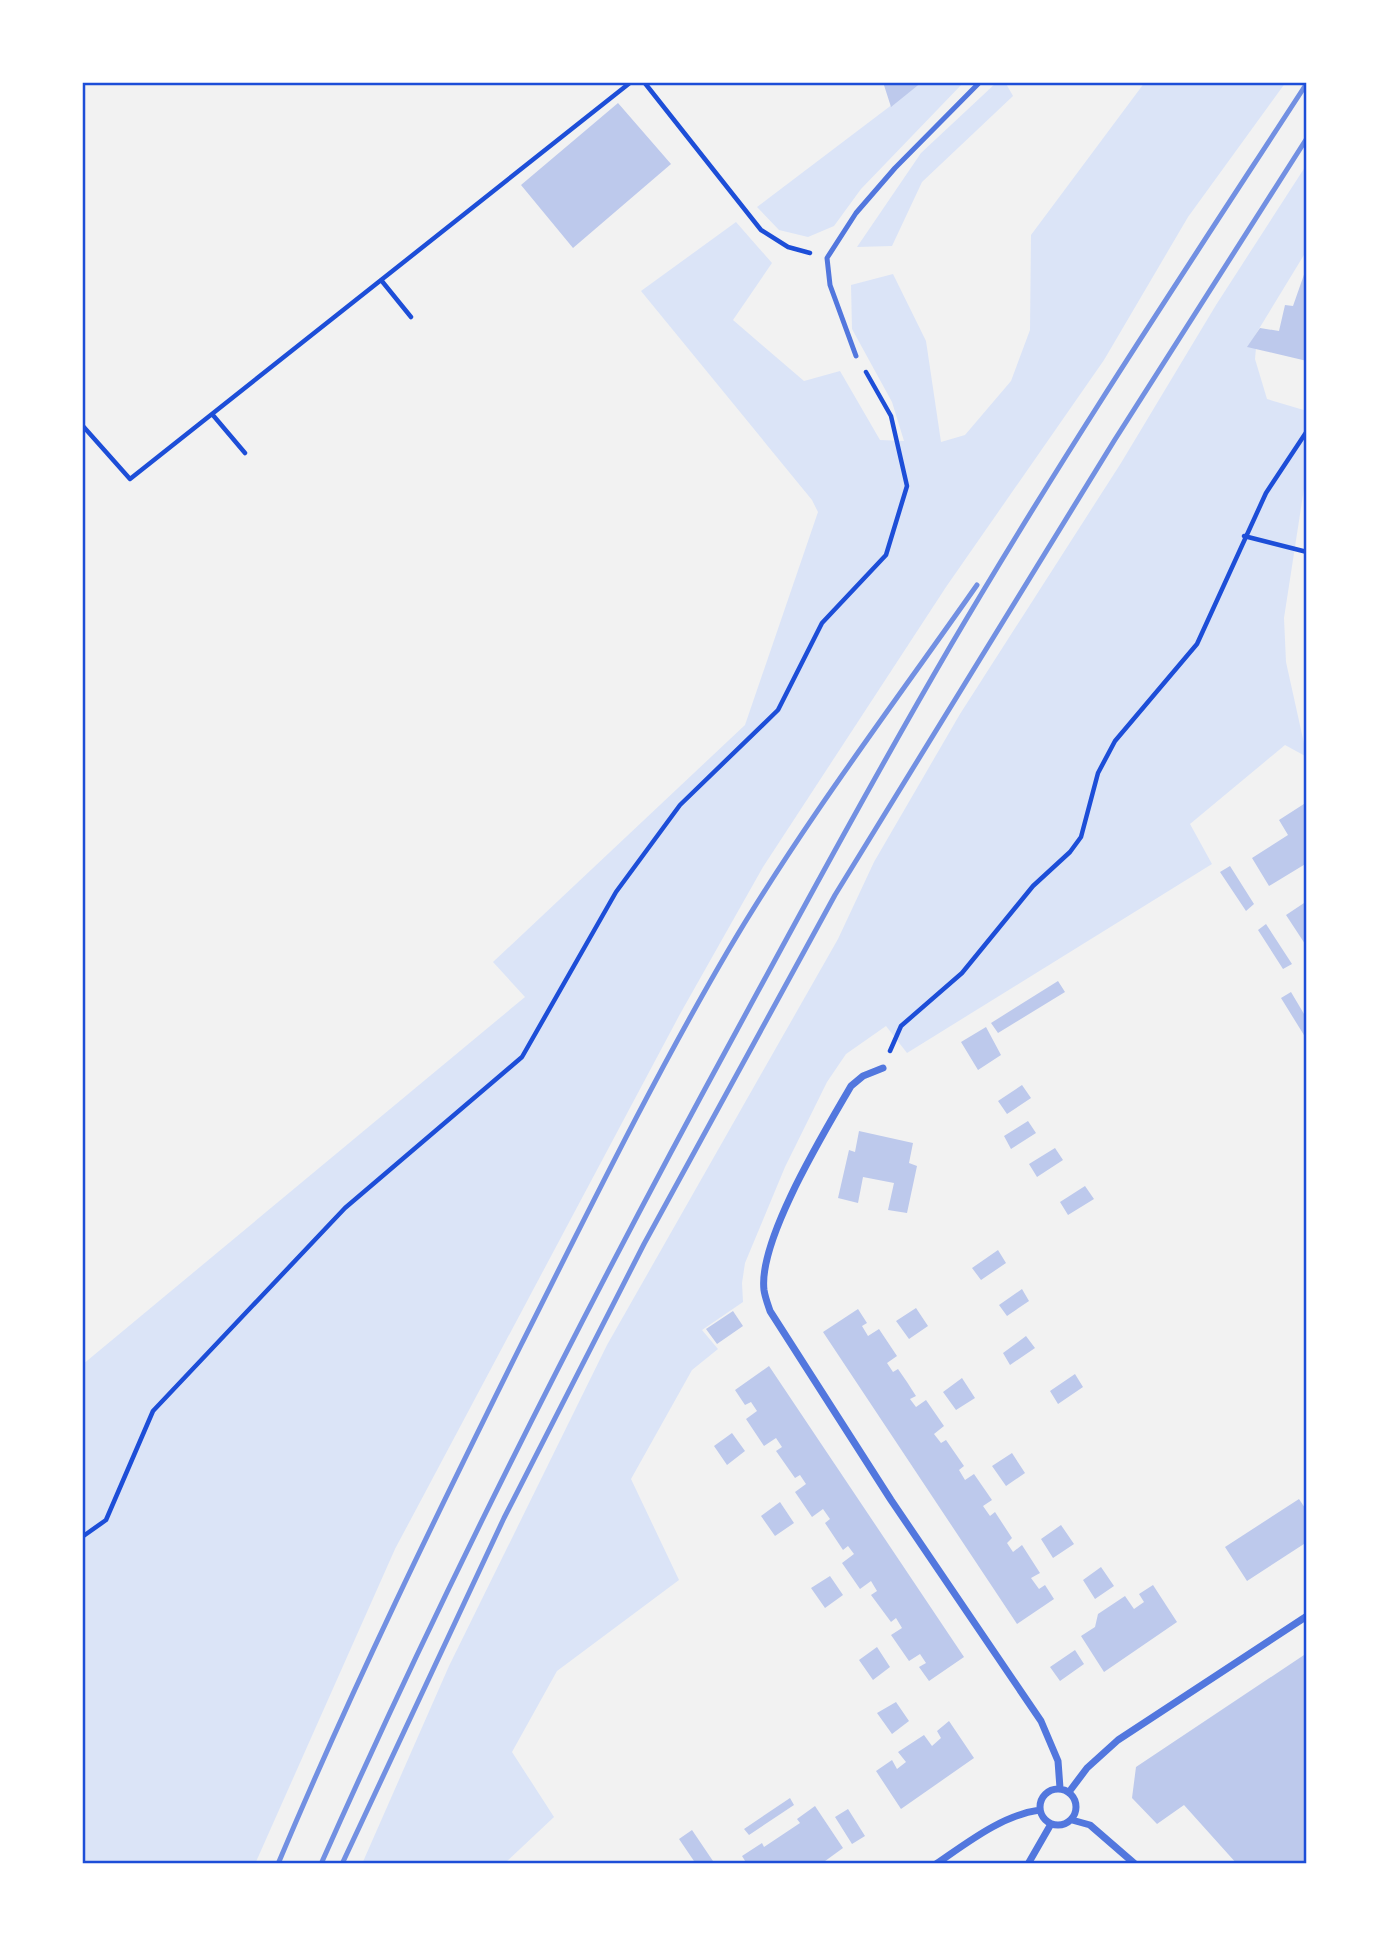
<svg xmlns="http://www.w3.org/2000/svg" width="1389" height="1946" font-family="'PT Serif',serif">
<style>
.green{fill:#dbe4f7}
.building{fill:#bdc9ec}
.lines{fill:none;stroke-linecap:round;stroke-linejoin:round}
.path{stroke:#1d4ed8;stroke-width:4.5}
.service{stroke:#5277de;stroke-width:5}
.minor{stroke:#5277de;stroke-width:7}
.rail{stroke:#7290e2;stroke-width:5}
.neatline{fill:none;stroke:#1d4ed8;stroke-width:2.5}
</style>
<rect width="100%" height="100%" fill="#f2f2f2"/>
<path class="green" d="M 922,82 L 964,82 L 861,189 L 834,226 L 808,237 L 779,230 L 757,207 Z
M 997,82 L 1005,82 L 1013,96 L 922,182 L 892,246 L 857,247 L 921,153 Z
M 1145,82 L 1286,82 L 1188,217 L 1104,360 L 946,587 L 763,867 L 680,1014 L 395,1549 L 255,1864 L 82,1864 L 82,1365 L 525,997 L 493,962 L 745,725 L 818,512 L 812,500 L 641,291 L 736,222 L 772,263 L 733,320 L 804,381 L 840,371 L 880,440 L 904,441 L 892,402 L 852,329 L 851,285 L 893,274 L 926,341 L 941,442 L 965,435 L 1011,381 L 1030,330 L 1031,235 Z
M 1307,164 L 1307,250 L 1248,347 L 1256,348 L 1255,359 L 1267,399 L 1307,411 L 1307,469 L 1284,618 L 1286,662 L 1307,757 L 1285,745 L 1190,824 L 1212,864 L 907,1053 L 886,1026 L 846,1054 L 827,1082 L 785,1167 L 745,1263 L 742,1283 L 743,1302 L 702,1330 L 718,1349 L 692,1370 L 631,1479 L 679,1580 L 557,1671 L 512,1752 L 554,1817 L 504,1864 L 362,1864 L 449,1666 L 607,1345 L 838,939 L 874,862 L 960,714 L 1121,463 L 1216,305 Z"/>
<path class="building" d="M 883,82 L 922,82 L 891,107 Z
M 618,103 L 671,164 L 573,248 L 521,185 Z
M 1307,266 L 1307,361 L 1247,347 L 1260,328 L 1279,331 L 1285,305 L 1293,306 Z
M 1307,802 L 1307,863 L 1269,886 L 1252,858 L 1288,835 L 1279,820 Z
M 1230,866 L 1254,904 L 1246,911 L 1220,872 Z
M 1307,901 L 1307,947 L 1286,915 Z
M 1266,924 L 1292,964 L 1283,969 L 1258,930 Z
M 1058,981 L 1065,992 L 998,1033 L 991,1023 Z
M 1291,992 L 1307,1019 L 1307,1040 L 1281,998 Z
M 986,1027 L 1001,1055 L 978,1070 L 961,1042 Z
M 1022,1085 L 1031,1098 L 1007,1114 L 998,1101 Z
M 1028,1121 L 1036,1133 L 1011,1149 L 1004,1136 Z
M 859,1131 L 913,1143 L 909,1163 L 917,1166 L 907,1213 L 888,1210 L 894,1183 L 863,1177 L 858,1203 L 838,1198 L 849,1150 L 855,1152 Z
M 1055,1148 L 1063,1160 L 1037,1177 L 1029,1164 Z
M 1085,1186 L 1094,1199 L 1068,1215 L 1060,1202 Z
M 998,1250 L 1006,1263 L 981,1280 L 972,1268 Z
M 1022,1289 L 1029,1301 L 1007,1316 L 999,1305 Z
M 916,1308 L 928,1326 L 909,1339 L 896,1321 Z
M 858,1309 L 867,1323 L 862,1326 L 868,1336 L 879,1329 L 897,1356 L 887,1363 L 893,1372 L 898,1369 L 907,1382 L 916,1396 L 910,1399 L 916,1407 L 926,1400 L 944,1426 L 934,1434 L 941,1443 L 946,1440 L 964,1466 L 959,1470 L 965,1480 L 974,1474 L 992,1500 L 983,1506 L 990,1516 L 995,1512 L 1012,1538 L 1007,1543 L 1013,1552 L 1022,1545 L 1040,1573 L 1031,1578 L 1039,1589 L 1045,1585 L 1054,1599 L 1017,1624 L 823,1332 Z
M 733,1311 L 743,1326 L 717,1344 L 706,1329 Z
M 1026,1336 L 1035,1348 L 1010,1365 L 1003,1353 Z
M 769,1366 L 964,1657 L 929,1681 L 919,1667 L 926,1663 L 920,1654 L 909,1661 L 891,1635 L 902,1628 L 896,1618 L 891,1622 L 871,1595 L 877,1591 L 871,1581 L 860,1589 L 842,1563 L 854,1554 L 848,1546 L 843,1550 L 825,1523 L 830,1519 L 823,1509 L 812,1517 L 795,1492 L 806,1484 L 800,1475 L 795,1478 L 776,1451 L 782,1447 L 776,1438 L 764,1446 L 746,1419 L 757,1411 L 751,1402 L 745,1405 L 735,1390 Z
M 1075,1374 L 1083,1387 L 1058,1404 L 1050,1391 Z
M 962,1378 L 975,1398 L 956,1410 L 943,1392 Z
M 732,1433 L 745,1451 L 727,1465 L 714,1446 Z
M 1012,1453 L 1025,1473 L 1006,1486 L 992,1466 Z
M 1299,1499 L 1307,1511 L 1307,1542 L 1247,1581 L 1225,1547 Z
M 780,1502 L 794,1523 L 775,1536 L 761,1516 Z
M 1061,1525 L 1074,1544 L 1053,1558 L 1041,1539 Z
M 1101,1567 L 1114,1586 L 1095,1599 L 1083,1580 Z
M 830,1576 L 843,1595 L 825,1608 L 811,1588 Z
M 1153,1585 L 1177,1622 L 1104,1672 L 1081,1636 L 1095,1627 L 1098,1614 L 1125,1596 L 1134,1609 L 1144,1602 L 1139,1594 Z
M 877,1647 L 890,1667 L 873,1680 L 859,1660 Z
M 1075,1650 L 1084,1664 L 1060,1681 L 1050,1667 Z
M 1307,1653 L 1307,1864 L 1237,1864 L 1184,1805 L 1157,1824 L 1132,1798 L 1136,1767 Z
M 896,1702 L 909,1721 L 892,1734 L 877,1713 Z
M 949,1721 L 974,1758 L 901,1809 L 876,1771 L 892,1760 L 897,1769 L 906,1762 L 898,1752 L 924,1735 L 932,1746 L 941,1738 L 937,1731 Z
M 790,1798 L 794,1805 L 749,1835 L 744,1829 Z
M 815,1806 L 843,1848 L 821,1864 L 747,1864 L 742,1856 L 762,1843 L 764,1847 L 800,1823 L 797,1819 Z
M 848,1809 L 865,1836 L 852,1844 L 835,1817 Z
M 692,1830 L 715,1864 L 696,1864 L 679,1839 Z"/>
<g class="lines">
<path class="path" d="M 644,82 L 761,230 L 788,247 L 810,253
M 381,280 L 411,317
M 212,414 L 245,453
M 82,425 L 130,479 L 631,82
M 1244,536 L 1307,552
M 890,1051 L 901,1026 L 962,973 L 1033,886 L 1070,852 L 1081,837 L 1098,773 L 1115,741 L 1197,644 L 1266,493 L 1307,431
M 82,1537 L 106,1520 L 153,1411 L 345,1208 L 522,1057 L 616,892 L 680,805 L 778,710 L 822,623 L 886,555 L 907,486 L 891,416 L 866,372"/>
<path class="service" d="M 856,356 L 830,285 L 827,258 L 856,213 L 895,168 L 980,82"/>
<path class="minor" d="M 883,1068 L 863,1076 L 851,1086 C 825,1131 758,1240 764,1290 C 765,1297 768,1305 770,1311 L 891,1500 L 1041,1721 L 1058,1761 L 1060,1788
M1040 1807a18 18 0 1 1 36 0a18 18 0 1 1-36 0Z
M 1069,1792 L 1087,1768 L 1118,1740 L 1307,1616
M 1072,1820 L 1090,1825 L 1135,1864
M 936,1864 C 967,1843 1002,1815 1040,1810
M 1028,1864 L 1051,1824"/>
<path class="rail" d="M 278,1864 C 352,1688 436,1516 521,1345 C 588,1212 654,1077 729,949 C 804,822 893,705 977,585
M 321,1864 C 447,1580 588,1303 737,1030 C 807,901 877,772 951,645 C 1063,454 1186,269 1307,83
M 342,1864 L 504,1518 L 644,1244 L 835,895 L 1114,441 L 1307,138"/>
</g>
<rect width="1389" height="1946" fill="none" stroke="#ffffff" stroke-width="168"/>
<rect x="84" y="84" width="1221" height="1778" class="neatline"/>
</svg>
